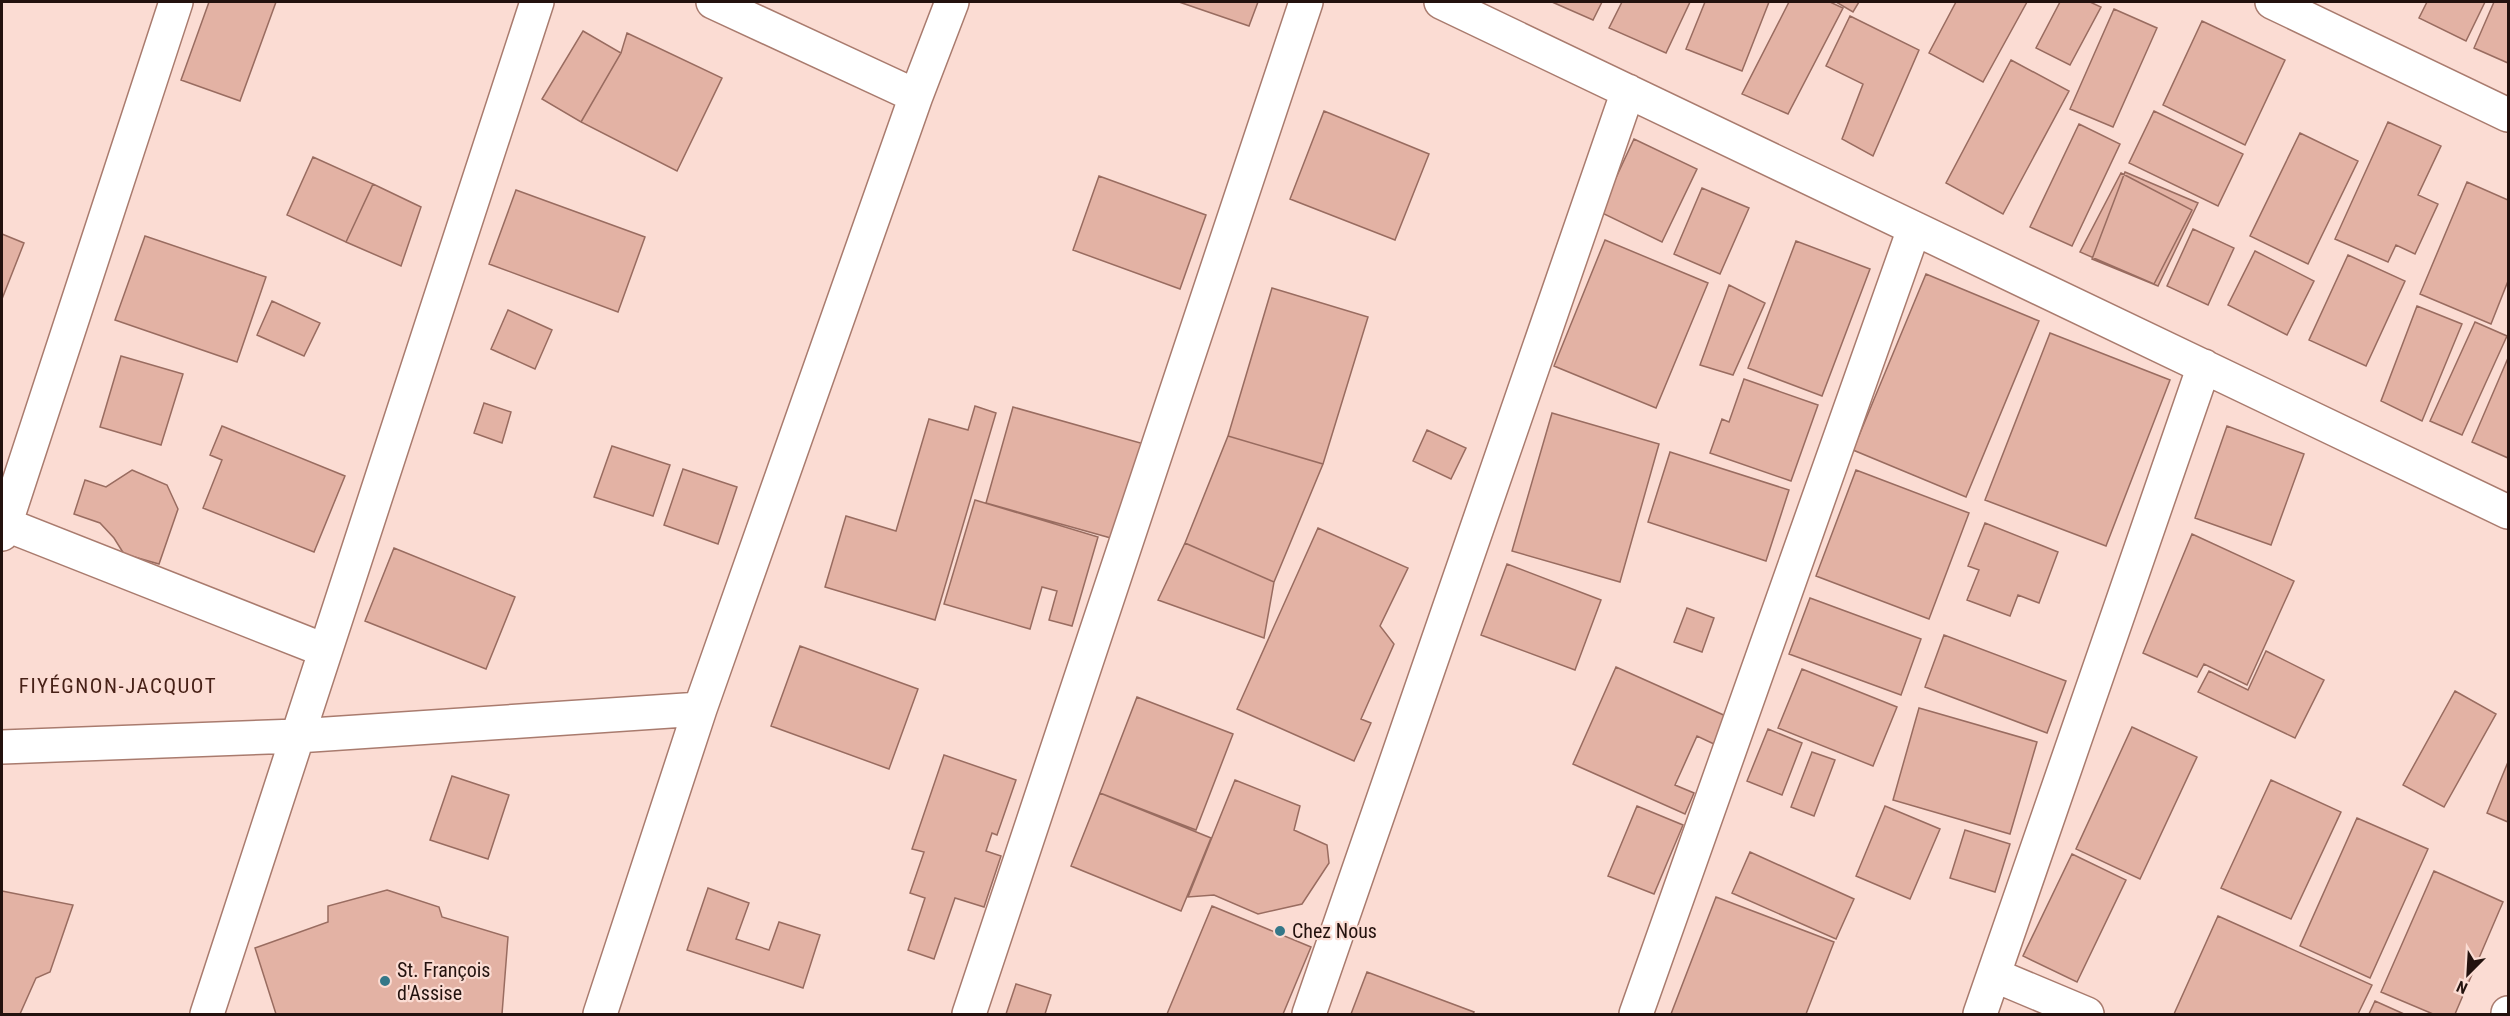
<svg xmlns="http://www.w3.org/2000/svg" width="2510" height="1016" font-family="'Roboto Condensed',sans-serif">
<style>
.building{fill:#e3b2a4;stroke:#996c60;stroke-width:1.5}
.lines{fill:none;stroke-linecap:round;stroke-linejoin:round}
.street-casing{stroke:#a97b6e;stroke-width:36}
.street{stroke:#fff;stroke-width:33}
.poi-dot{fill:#347788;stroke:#fbdcd3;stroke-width:2}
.labels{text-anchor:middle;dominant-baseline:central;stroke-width:4.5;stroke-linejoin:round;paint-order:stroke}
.poi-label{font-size:20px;fill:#23120e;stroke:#fbdcd3;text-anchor:start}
.neighbourhood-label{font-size:21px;letter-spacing:1.5px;fill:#472117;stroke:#fbdcd3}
</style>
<rect width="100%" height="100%" fill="#fbdcd3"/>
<path class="building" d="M 209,2 L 276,2 L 240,101 L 181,80 Z
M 1179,2 L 1258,2 L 1249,26 Z
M 1552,2 L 1602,2 L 1593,20 Z
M 1622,2 L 1690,2 L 1666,53 L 1609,28 Z
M 1705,2 L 1769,2 L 1742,71 L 1686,49 Z
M 1789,2 L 1830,2 L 1843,8 L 1788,114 L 1742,94 Z
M 1836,2 L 1859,2 L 1853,12 Z
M 1956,2 L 2027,2 L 1983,82 L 1929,53 Z
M 2060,2 L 2090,2 L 2101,7 L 2070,65 L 2036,48 Z
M 2427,2 L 2485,2 L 2466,41 L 2419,18 Z
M 2494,2 L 2508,2 L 2508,63 L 2474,48 Z
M 2114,9 L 2157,28 L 2113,127 L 2070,109 Z
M 1850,16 L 1919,50 L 1873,156 L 1842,139 L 1863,84 L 1826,66 Z
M 2202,21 L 2285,60 L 2245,145 L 2163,105 Z
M 583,31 L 621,53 L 581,122 L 542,99 Z
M 627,33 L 722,78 L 677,171 L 581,122 L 621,53 Z
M 2011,60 L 2069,91 L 2003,214 L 1946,183 Z
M 1324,111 L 1429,154 L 1395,240 L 1290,199 Z
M 2154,111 L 2243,154 L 2218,206 L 2129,163 Z
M 2388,122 L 2441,146 L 2418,195 L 2438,204 L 2415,254 L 2396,245 L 2388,262 L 2335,239 Z
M 2079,124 L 2120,144 L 2072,246 L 2030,227 Z
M 2300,133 L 2358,161 L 2308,264 L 2250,236 Z
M 1634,139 L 1697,169 L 1662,242 L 1600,212 Z
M 313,157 L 373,184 L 346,242 L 287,215 Z
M 2125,172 L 2198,203 L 2158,286 L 2092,259 Z
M 2121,173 L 2192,210 L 2154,284 L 2080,252 Z
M 1099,176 L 1206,215 L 1180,289 L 1073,250 Z
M 2467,182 L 2508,200 L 2508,281 L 2491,324 L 2420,294 Z
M 373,184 L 421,207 L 401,266 L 346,242 Z
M 1702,188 L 1749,208 L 1720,274 L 1674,254 Z
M 516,190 L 645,237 L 618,312 L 489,264 Z
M 2193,229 L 2234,248 L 2208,305 L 2167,286 Z
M 2,234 L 24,243 L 2,299 Z
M 145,236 L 266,277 L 237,362 L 115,320 Z
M 1605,240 L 1708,283 L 1656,408 L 1554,366 Z
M 1796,241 L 1870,269 L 1822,396 L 1748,368 Z
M 2255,251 L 2314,281 L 2287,335 L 2228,305 Z
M 2348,255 L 2405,281 L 2366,366 L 2309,340 Z
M 1926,274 L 2039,321 L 1966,497 L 1853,450 Z
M 1729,285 L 1765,303 L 1733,375 L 1700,365 Z
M 1272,288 L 1368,317 L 1323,464 L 1228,436 Z
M 272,301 L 320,323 L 304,356 L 257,335 Z
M 2417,306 L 2462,324 L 2422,421 L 2381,401 Z
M 508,310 L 552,330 L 535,369 L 491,349 Z
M 2475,322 L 2507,336 L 2462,435 L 2430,421 Z
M 2050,333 L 2170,380 L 2106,546 L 1985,500 Z
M 121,356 L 183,374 L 161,445 L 100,427 Z
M 2508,358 L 2508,458 L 2472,442 Z
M 1744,379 L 1818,405 L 1791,481 L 1710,453 L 1722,419 L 1729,422 Z
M 484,403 L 511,412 L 502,443 L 474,433 Z
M 975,406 L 996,413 L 935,620 L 825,587 L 846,516 L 896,531 L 929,419 L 968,430 Z
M 1013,407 L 1144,444 L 1118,540 L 986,503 Z
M 1552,413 L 1659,444 L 1620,582 L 1512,551 Z
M 222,426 L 345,476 L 314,552 L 203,508 L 222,460 L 210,455 Z
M 2227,426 L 2304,454 L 2271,545 L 2195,518 Z
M 1427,430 L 1466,448 L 1451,479 L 1413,461 Z
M 1228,436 L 1323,464 L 1274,582 L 1185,543 Z
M 612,446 L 670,465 L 653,516 L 594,497 Z
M 1670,452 L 1789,490 L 1766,561 L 1648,522 Z
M 683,469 L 737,487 L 718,544 L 664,525 Z
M 132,470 L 167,485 L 178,509 L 159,564 L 124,554 L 114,538 L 100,523 L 74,514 L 85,480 L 106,487 Z
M 1856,470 L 1969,513 L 1929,619 L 1816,576 Z
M 975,500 L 1098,537 L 1072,626 L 1049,620 L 1057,591 L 1042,587 L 1030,629 L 944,604 Z
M 1985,523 L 2058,552 L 2039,603 L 2018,595 L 2010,616 L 1967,600 L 1979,570 L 1968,566 Z
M 1318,528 L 1408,568 L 1380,626 L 1394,644 L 1361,719 L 1371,723 L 1354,761 L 1237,709 Z
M 2192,534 L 2294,581 L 2247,685 L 2204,664 L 2197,677 L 2143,653 Z
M 1185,543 L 1274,582 L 1264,638 L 1158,600 Z
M 394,548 L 515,597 L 486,669 L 365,621 Z
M 1507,564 L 1601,600 L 1575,670 L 1481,635 Z
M 1810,598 L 1921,639 L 1901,695 L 1789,654 Z
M 1687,608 L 1714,618 L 1702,652 L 1674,642 Z
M 1944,635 L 2066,681 L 2047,733 L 1925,687 Z
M 800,646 L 918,689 L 889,769 L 771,726 Z
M 2266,651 L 2324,680 L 2295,738 L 2198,692 L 2209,671 L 2248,690 Z
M 1616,667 L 1728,717 L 1716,745 L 1697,736 L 1675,785 L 1694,793 L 1685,814 L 1573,764 Z
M 1802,669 L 1897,707 L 1873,766 L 1778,728 Z
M 2455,691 L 2496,714 L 2444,807 L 2403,785 Z
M 1137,697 L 1233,734 L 1196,830 L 1100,793 Z
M 1919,708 L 2037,742 L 2010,834 L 1893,800 Z
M 2132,727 L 2197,757 L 2140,879 L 2076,849 Z
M 1768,729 L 1802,743 L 1782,795 L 1747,781 Z
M 1812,752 L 1835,760 L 1814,816 L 1791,807 Z
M 944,755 L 1016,780 L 997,835 L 992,833 L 986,851 L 1001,856 L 984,907 L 955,898 L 934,959 L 908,950 L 925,898 L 910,893 L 924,852 L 912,849 Z
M 2508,762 L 2508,822 L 2487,813 Z
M 452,776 L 509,795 L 488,859 L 430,840 Z
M 1235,780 L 1300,806 L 1294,830 L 1327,845 L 1329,863 L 1302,904 L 1258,914 L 1214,895 L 1188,897 Z
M 2271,780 L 2341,812 L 2291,919 L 2221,888 Z
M 1100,793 L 1211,838 L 1181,911 L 1071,866 Z
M 1637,806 L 1683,825 L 1654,894 L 1608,876 Z
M 1885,806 L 1940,829 L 1910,899 L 1856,876 Z
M 2357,818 L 2428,849 L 2370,978 L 2300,946 Z
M 1965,830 L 2010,844 L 1995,892 L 1950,878 Z
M 1750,852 L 1854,899 L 1836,939 L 1732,893 Z
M 2072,854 L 2126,880 L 2077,982 L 2023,956 Z
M 2434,871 L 2503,902 L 2455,1014 L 2433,1014 L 2381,992 Z
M 708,888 L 749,903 L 736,939 L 769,950 L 779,922 L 820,935 L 803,988 L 687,950 Z
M 387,890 L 439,907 L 442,917 L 508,937 L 502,1014 L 276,1014 L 255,948 L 328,922 L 328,906 Z
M 2,891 L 73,905 L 50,972 L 36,978 L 20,1014 L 22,1014 L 2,1014 Z
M 1716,897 L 1834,942 L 1806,1014 L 1671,1014 Z
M 1212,906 L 1311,947 L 1283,1014 L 1167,1014 Z
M 2218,916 L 2372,985 L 2358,1014 L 2174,1014 Z
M 1367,972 L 1474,1012 L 1473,1014 L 1351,1014 Z
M 1016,984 L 1051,995 L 1045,1014 L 1006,1014 Z
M 2375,1001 L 2404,1014 L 2369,1014 Z"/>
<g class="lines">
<defs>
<path id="street" d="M 713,2 L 916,96
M 1441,2 L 2508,512
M 2272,2 L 2508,115
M 2,523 L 324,650
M 2,534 L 176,2
M 2,747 L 297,736 L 700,709
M 1994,975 L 2087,1014
M 207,1014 L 537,2
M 600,1014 L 700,709 L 916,96 L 952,2
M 969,1014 L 1306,2
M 1309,1014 L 1628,91
M 1636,1014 L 1914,229
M 1980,1014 L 2204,366
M 2508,1014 L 2508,1013"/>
</defs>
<use href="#street" class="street-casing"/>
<use href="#street" class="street"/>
</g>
<g class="poi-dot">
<circle cx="1280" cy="931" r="6"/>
<circle cx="385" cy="981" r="6"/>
</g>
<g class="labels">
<g class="poi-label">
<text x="1292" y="931">Chez Nous</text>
<text x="397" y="970">St. François<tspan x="397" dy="23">d'Assise</tspan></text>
</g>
<g class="neighbourhood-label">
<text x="118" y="686">FIYÉGNON-JACQUOT</text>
</g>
</g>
<rect width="2510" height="1016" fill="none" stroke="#23120e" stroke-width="6"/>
<g transform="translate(2468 974) rotate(204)" stroke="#fbdcd3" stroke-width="4.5" paint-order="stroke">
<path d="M0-4.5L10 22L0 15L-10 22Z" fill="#23120e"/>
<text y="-9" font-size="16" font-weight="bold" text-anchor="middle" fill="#23120e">N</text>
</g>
</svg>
